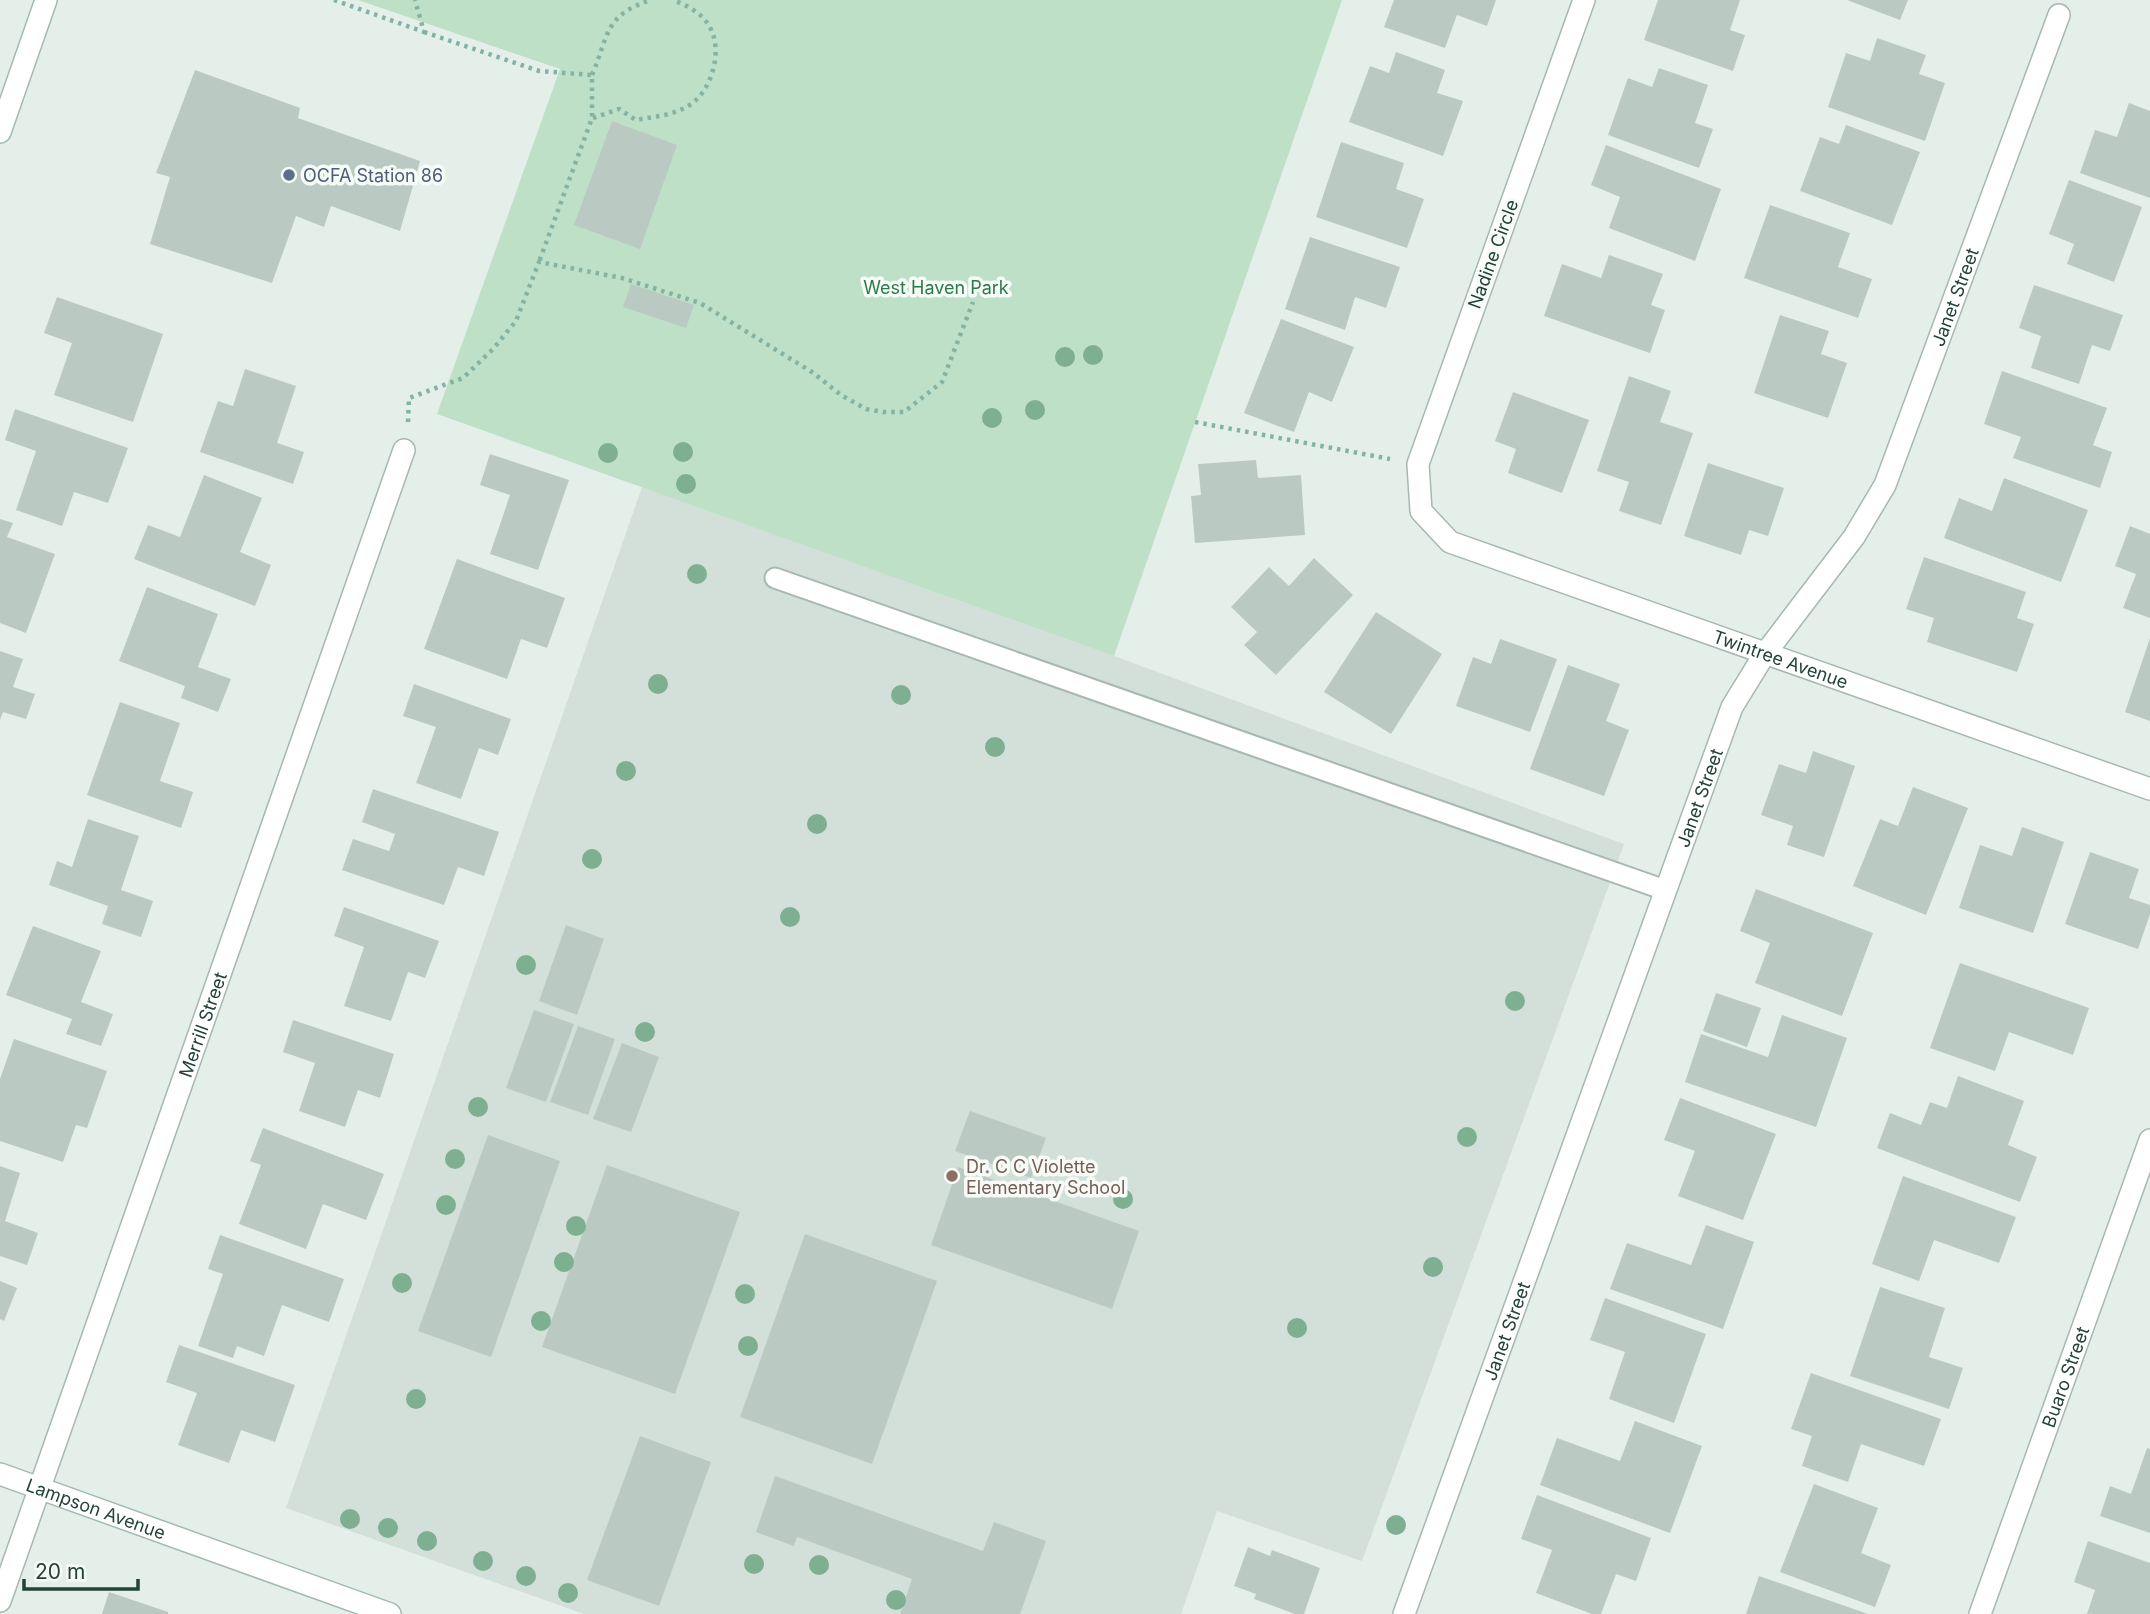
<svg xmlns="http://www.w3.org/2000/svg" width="2150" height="1614" font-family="Inter,sans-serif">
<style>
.built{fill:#d3dfd9}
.green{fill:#bde0c6}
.building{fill:#bacac3}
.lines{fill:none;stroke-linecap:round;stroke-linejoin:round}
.lane-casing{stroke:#a7b8b1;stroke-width:23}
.street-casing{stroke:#a7b8b1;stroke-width:24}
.secondary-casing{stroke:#a2bbb2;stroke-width:24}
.path{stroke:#84b3a4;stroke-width:4.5;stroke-dasharray:3.5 5;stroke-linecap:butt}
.lane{stroke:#fff;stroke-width:19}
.street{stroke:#fff;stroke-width:21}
.secondary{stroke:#fff;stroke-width:21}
.tree{fill:#7faf91}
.service-dot{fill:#5c6f8a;stroke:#f6fbf8;stroke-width:2.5}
.education-dot{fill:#8d6e63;stroke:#f6fbf8;stroke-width:2.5}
.labels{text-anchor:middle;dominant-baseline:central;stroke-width:7;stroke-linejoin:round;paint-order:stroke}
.service-label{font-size:18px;fill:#4e5e75;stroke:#f6fbf8;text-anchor:start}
.street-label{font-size:18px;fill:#234239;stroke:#f6fbf8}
.park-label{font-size:18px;fill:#2b7a48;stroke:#f6fbf8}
.education-label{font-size:18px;fill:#785e54;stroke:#f6fbf8;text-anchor:start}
</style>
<rect width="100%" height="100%" fill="#e5efea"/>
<path class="built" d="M 642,487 L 1114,656 L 1624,844 L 1362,1561 L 1217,1511 L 1181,1614 L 584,1614 L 286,1508 Z"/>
<path class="green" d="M 358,0 L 1342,0 L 1114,656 L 437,414 L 560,69 Z"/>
<path class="building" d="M 1394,0 L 1496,0 L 1487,26 L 1457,15 L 1445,48 L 1384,27 Z
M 1658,0 L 1740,0 L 1730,30 L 1745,35 L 1733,71 L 1644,40 Z
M 1847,0 L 1908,0 L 1900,20 Z
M 1877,38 L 1926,55 L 1919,74 L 1945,83 L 1925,141 L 1828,107 L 1846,53 L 1870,61 Z
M 1396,52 L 1445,70 L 1437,93 L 1463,101 L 1443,156 L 1349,122 L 1370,66 L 1389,73 Z
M 1659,68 L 1708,85 L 1695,123 L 1713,129 L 1699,168 L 1608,135 L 1628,78 L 1652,87 Z
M 195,70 L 300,108 L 298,118 L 420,161 L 400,231 L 331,206 L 324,227 L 296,216 L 272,283 L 150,244 L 170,177 L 156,173 Z
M 2129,103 L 2150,111 L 2150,198 L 2080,173 L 2095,130 L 2117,137 Z
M 612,121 L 677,145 L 640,249 L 574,225 Z
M 1846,125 L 1920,152 L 1892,225 L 1800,191 L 1820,137 L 1839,144 Z
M 1341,142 L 1404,163 L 1396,189 L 1424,199 L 1407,248 L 1316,217 Z
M 1606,145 L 1721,189 L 1695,261 L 1609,228 L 1620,197 L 1591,185 Z
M 2069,180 L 2142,207 L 2114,282 L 2067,264 L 2074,244 L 2049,234 Z
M 1770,205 L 1850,233 L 1838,267 L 1872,279 L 1858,318 L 1744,278 Z
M 1310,237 L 1400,267 L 1386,308 L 1355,297 L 1345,330 L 1285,309 Z
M 1609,255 L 1663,274 L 1651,305 L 1665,310 L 1650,353 L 1544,316 L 1562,264 L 1601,278 Z
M 631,284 L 694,305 L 686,328 L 623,307 Z
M 2034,285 L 2123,315 L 2110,351 L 2092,345 L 2079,384 L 2031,368 L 2041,336 L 2019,328 Z
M 57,297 L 163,334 L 133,422 L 54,395 L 72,343 L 44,333 Z
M 1780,315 L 1829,331 L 1821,354 L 1847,363 L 1828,418 L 1754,393 Z
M 1281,319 L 1354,347 L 1332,402 L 1309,392 L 1294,432 L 1244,413 Z
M 245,369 L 296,386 L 277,443 L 304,452 L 293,484 L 200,452 L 218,401 L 233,406 Z
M 2002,371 L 2107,408 L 2093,445 L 2112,452 L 2100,488 L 2013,458 L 2021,437 L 1984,424 Z
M 1629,376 L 1671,391 L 1660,422 L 1693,433 L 1661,525 L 1619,511 L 1629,482 L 1597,471 Z
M 1513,392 L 1589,420 L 1562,493 L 1508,473 L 1516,449 L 1495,441 Z
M 15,409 L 128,448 L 108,503 L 74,492 L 62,526 L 16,510 L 36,451 L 5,440 Z
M 490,454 L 569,480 L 538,570 L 490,554 L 510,495 L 480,485 Z
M 1256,460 L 1258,478 L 1301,475 L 1305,535 L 1195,543 L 1191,496 L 1201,495 L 1198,464 Z
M 1708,463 L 1784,488 L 1768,536 L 1749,530 L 1741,555 L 1684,536 Z
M 204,475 L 262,498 L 240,552 L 271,565 L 255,606 L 134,559 L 148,525 L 180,537 Z
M 2004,478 L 2088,510 L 2061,582 L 1944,538 L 1959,498 L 1992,511 Z
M 0,519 L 13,523 L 7,537 L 55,554 L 26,633 L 0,623 Z
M 2130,526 L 2150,534 L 2150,618 L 2123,608 L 2136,574 L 2115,566 Z
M 1924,557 L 2026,592 L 2017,618 L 2034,624 L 2017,672 L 1927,642 L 1934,618 L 1906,609 Z
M 1314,558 L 1353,595 L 1276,675 L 1244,645 L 1257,632 L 1231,607 L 1269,567 L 1289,586 Z
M 457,559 L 565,598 L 547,648 L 521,639 L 507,679 L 424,649 Z
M 147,587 L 218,614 L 198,667 L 231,679 L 218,712 L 181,698 L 185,686 L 119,661 Z
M 1376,612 L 1442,654 L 1391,734 L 1324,692 Z
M 2150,638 L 2150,721 L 2125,712 Z
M 1500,639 L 1557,659 L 1530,732 L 1456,706 L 1473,657 L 1491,664 Z
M 0,651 L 23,659 L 13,687 L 35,694 L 26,719 L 3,712 L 0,720 Z
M 1568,665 L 1620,684 L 1606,721 L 1629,730 L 1604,796 L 1530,769 Z
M 414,684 L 511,719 L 498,755 L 479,748 L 461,799 L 416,783 L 436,727 L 403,716 Z
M 120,702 L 180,723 L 160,781 L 193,792 L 181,828 L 87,795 Z
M 1813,751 L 1855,766 L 1824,857 L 1787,845 L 1793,826 L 1761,815 L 1779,764 L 1806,773 Z
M 1913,787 L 1968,808 L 1926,915 L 1853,886 L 1880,819 L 1898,826 Z
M 373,789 L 499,832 L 484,876 L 458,867 L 444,905 L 342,870 L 353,839 L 389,851 L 395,834 L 362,822 Z
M 88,819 L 139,836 L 121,890 L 153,901 L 141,937 L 102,924 L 108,906 L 49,885 L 57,861 L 72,867 Z
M 2022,827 L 2064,842 L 2033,933 L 1959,908 L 1980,845 L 2012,856 Z
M 2090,852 L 2139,869 L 2129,898 L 2150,905 L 2150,914 L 2138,949 L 2065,924 Z
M 1756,889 L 1873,933 L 1842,1016 L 1755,983 L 1770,943 L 1740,931 Z
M 344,907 L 439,941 L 425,978 L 408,972 L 391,1021 L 344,1006 L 364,947 L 334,936 Z
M 566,925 L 604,939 L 577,1015 L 539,1001 Z
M 33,926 L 101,951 L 81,1002 L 113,1014 L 101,1046 L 66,1034 L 72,1019 L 6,995 Z
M 1960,963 L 2089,1008 L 2073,1055 L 2009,1032 L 1995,1071 L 1930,1048 Z
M 1716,993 L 1761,1008 L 1747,1047 L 1703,1031 Z
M 534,1010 L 574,1024 L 546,1102 L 506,1088 Z
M 1782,1015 L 1847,1038 L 1816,1127 L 1685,1082 L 1701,1034 L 1768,1057 Z
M 293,1020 L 394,1054 L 380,1098 L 358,1090 L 345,1127 L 299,1111 L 315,1063 L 283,1052 Z
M 578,1026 L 615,1039 L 588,1115 L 550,1102 Z
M 14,1039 L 107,1071 L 87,1128 L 76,1125 L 63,1162 L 0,1141 L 0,1079 Z
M 622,1043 L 659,1057 L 631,1132 L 593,1119 Z
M 1958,1076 L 2024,1101 L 2008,1145 L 2037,1157 L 2020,1202 L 1877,1148 L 1890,1113 L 1921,1125 L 1930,1102 L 1947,1108 Z
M 1680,1098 L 1776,1134 L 1743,1220 L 1678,1196 L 1695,1151 L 1664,1140 Z
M 970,1111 L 1046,1138 L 1031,1178 L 955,1151 Z
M 263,1128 L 384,1174 L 366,1220 L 323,1204 L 306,1249 L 239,1224 L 261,1165 L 250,1161 Z
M 488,1135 L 560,1161 L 491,1357 L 418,1331 Z
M 607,1165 L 740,1212 L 675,1394 L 542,1347 Z
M 0,1166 L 20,1173 L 5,1221 L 38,1233 L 27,1265 L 0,1256 Z
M 958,1167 L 1139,1231 L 1112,1309 L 931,1245 Z
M 1903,1176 L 2016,1217 L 1999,1263 L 1934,1240 L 1919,1281 L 1872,1264 Z
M 1706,1225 L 1754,1242 L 1723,1329 L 1610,1289 L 1627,1243 L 1691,1265 Z
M 805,1234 L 937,1281 L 872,1464 L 740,1417 Z
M 220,1235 L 344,1279 L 329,1322 L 282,1305 L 264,1356 L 237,1346 L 233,1358 L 198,1346 L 223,1274 L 208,1269 Z
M 0,1281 L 17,1288 L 4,1321 L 0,1319 Z
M 1880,1287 L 1945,1308 L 1929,1357 L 1963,1368 L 1949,1409 L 1850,1376 Z
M 1605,1298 L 1706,1334 L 1674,1423 L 1609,1399 L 1625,1352 L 1590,1340 Z
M 179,1345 L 295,1385 L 275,1442 L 241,1430 L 229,1463 L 178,1445 L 197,1393 L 166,1382 Z
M 1811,1373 L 1941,1419 L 1924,1466 L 1861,1444 L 1848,1482 L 1802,1466 L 1812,1436 L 1791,1429 Z
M 1635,1421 L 1702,1446 L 1670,1533 L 1540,1485 L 1557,1438 L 1620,1461 Z
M 640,1436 L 711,1462 L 659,1606 L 587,1580 Z
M 2147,1448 L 2150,1449 L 2150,1533 L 2100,1516 L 2110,1486 L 2131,1494 Z
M 775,1476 L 983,1551 L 994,1522 L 1046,1541 L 1020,1614 L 900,1614 L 912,1579 L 797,1537 L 794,1546 L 756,1532 Z
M 1814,1484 L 1878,1508 L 1861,1553 L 1891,1565 L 1875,1607 L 1780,1572 Z
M 1537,1495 L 1651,1538 L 1636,1581 L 1616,1574 L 1601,1614 L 1592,1614 L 1536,1593 L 1552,1550 L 1521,1539 Z
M 2088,1541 L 2150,1563 L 2150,1614 L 2087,1614 L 2095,1590 L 2074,1582 Z
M 1248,1547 L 1270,1556 L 1272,1550 L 1320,1568 L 1304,1614 L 1295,1614 L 1254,1599 L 1256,1594 L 1234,1586 Z
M 1759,1576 L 1868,1614 L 1746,1614 Z
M 109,1592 L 168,1612 L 168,1614 L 102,1614 Z"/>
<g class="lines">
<defs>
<path id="lane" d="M 775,578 L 1665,890"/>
<g id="street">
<path id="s1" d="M 1584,0 L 1418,464 L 1421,511 L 1450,542 L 2150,789"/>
<path id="s2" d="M 0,1601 L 404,450"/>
<path id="s3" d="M 1404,1614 L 1732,707 L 1764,655 L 1854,537 L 1885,485 L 2059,15"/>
<path id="s4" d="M 1980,1614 L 2150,1140"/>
</g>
<g id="secondary">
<path d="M 0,132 L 46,0"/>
<path id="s5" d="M 0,1474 L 390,1614"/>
</g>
</defs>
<use href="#lane" class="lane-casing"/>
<use href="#street" class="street-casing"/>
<use href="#secondary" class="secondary-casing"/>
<path class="path" d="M 334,0 L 424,32 L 415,0
M 424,32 L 539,71 L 592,75 L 592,118 L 539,262
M 592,75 C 609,35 604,15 651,0
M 593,118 L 619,109 L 636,120 C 657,116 681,115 697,99 C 714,82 723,46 708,24 C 700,12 686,5 673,0
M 408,422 L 409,398 L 463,378 L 493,349 L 516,321 L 539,262 L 622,278 L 700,303 L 812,372 L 841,395 L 866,409 L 883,412 L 904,412 L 942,382 L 973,302
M 1195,422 L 1390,459"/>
<use href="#lane" class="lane"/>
<use href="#street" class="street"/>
<use href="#secondary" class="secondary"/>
</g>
<g class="tree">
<circle cx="1093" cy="355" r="10"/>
<circle cx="1065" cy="357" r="10"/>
<circle cx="1035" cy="410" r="10"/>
<circle cx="992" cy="418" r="10"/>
<circle cx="683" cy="452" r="10"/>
<circle cx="608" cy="453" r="10"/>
<circle cx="686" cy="484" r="10"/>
<circle cx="697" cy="574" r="10"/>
<circle cx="658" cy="684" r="10"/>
<circle cx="901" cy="695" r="10"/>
<circle cx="995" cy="747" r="10"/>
<circle cx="626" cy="771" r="10"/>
<circle cx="817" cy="824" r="10"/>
<circle cx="592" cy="859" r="10"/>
<circle cx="790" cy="917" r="10"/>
<circle cx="526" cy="965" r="10"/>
<circle cx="1515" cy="1001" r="10"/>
<circle cx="645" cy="1032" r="10"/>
<circle cx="478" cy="1107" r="10"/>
<circle cx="1467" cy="1137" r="10"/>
<circle cx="455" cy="1159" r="10"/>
<circle cx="1123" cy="1199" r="10"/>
<circle cx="446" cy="1205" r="10"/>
<circle cx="576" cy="1226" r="10"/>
<circle cx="564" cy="1262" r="10"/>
<circle cx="1433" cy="1267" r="10"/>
<circle cx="402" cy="1283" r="10"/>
<circle cx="745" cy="1294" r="10"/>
<circle cx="541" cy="1321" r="10"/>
<circle cx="1297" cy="1328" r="10"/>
<circle cx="748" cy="1346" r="10"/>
<circle cx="416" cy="1399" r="10"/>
<circle cx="350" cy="1519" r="10"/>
<circle cx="1396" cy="1525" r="10"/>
<circle cx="388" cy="1528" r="10"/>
<circle cx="427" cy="1541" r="10"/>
<circle cx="483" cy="1561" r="10"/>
<circle cx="754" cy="1564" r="10"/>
<circle cx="819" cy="1565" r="10"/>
<circle cx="526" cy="1576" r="10"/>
<circle cx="568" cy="1593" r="10"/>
<circle cx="896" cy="1600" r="10"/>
</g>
<circle class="service-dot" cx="289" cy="175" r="7"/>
<circle class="education-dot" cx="952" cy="1176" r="7"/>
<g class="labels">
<g class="service-label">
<text x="303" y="175">OCFA Station 86</text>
</g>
<g class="street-label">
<text transform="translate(1493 254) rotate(-70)">Nadine Circle</text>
<text stroke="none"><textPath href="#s3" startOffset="1435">Janet Street</textPath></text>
<text stroke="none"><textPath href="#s1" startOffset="933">Twintree Avenue</textPath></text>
<text stroke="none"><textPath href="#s3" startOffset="868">Janet Street</textPath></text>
<text stroke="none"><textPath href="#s2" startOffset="611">Merrill Street</textPath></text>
<text stroke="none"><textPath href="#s3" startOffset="301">Janet Street</textPath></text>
<text stroke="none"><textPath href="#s4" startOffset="252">Buaro Street</textPath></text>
<text stroke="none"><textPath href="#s5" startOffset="102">Lampson Avenue</textPath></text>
</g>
<g class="park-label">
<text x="936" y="287">West Haven Park</text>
</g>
<g class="education-label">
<text x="966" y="1166">Dr. C C Violette<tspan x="966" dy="21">Elementary School</tspan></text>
</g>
</g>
<path d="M24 1579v10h114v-10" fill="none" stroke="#234239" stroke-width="3.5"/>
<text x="35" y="1579" font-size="21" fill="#234239" stroke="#f6fbf8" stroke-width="5" paint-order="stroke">20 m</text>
</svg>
